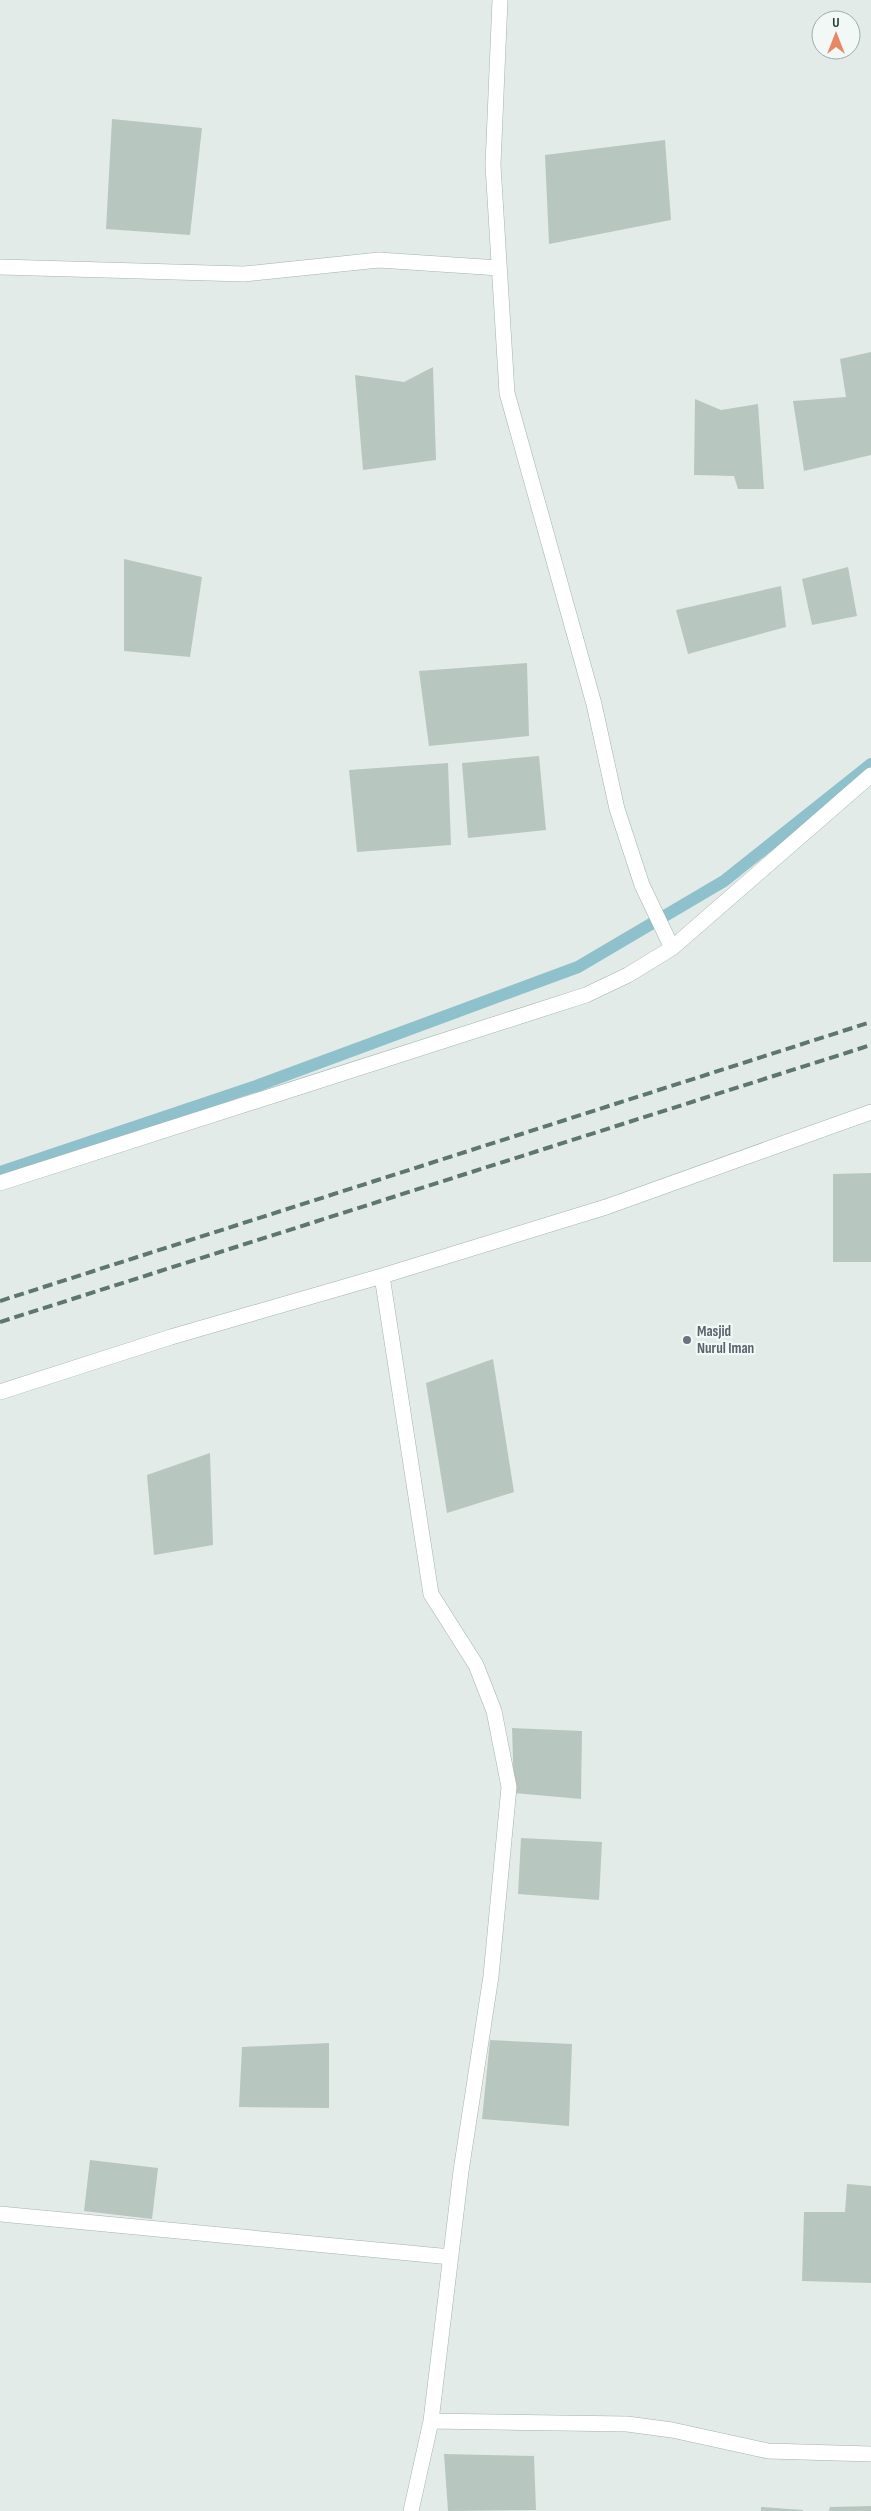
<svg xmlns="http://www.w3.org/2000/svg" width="871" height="2511" font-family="'Sofia Sans Condensed',sans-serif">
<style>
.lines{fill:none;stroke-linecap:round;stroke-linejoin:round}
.stream{stroke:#8ec1cc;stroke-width:12}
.building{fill:#b8c6c0}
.minor-casing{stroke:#a5b3ae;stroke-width:16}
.minor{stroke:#fff;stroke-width:15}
.rail{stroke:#5e7670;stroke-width:4;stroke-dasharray:10 5;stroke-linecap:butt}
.worship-dot{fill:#6b7280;stroke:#f2f8f5;stroke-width:2}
.labels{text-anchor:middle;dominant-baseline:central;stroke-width:4.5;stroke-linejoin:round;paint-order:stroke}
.worship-label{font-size:15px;font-weight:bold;fill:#5b616d;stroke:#f2f8f5;text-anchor:start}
</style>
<rect width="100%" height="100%" fill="#e2ebe7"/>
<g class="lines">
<path class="stream" d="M 0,1172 L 259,1085 L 578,967 L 724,881 L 871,764"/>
</g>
<path class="building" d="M 112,119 L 202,128 L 190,235 L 106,229 Z
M 665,140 L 671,220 L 549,244 L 545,155 Z
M 871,352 L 871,455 L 804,471 L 793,401 L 846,397 L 840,359 Z
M 433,367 L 436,460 L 363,470 L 355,375 L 404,382 Z
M 695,399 L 721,410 L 758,404 L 764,489 L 738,489 L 734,476 L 694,475 Z
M 124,559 L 202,577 L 190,657 L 124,651 Z
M 848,567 L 857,616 L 812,625 L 802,579 Z
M 781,586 L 786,627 L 688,654 L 676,610 Z
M 527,663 L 529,736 L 429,746 L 419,671 Z
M 539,756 L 546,830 L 468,838 L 462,763 Z
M 448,763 L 451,845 L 357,852 L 349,770 Z
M 871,1173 L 871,1262 L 833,1262 L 833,1174 Z
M 493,1359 L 514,1492 L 447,1513 L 426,1383 Z
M 210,1453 L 213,1545 L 154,1555 L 147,1475 Z
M 512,1728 L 582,1731 L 581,1799 L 514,1793 Z
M 521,1838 L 602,1842 L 599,1900 L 518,1894 Z
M 490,2040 L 572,2044 L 569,2126 L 482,2119 Z
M 329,2043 L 329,2108 L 239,2107 L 242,2047 Z
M 90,2160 L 158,2168 L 152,2219 L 84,2211 Z
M 847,2184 L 871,2186 L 871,2283 L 802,2281 L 804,2212 L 845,2212 Z
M 444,2454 L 534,2456 L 536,2510 L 448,2511 Z
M 871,2506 L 871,2511 L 829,2511 L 830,2507 Z
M 761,2507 L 803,2510 L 803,2511 L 761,2511 Z"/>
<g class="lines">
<defs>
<path id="minor" d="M 500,0 L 493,165 L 507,393 L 594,704 L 617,809 L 642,885 L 672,948
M 0,267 L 244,274 L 379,260 L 499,268
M 0,1183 L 586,995 L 628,975 L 672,948 L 871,775
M 382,1276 L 431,1594 L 476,1665 L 494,1711 L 509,1787 L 491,1976 L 461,2171 L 431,2421 L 411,2511
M 0,1392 L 171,1337 L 382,1276 L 606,1207 L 871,1112
M 0,2214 L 451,2257
M 431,2421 L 627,2424 L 672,2430 L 768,2451 L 871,2454"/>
</defs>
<use href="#minor" class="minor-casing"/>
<use href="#minor" class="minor"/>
<path class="rail" d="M 0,1301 L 871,1022
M 0,1322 L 871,1045"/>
</g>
<circle class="worship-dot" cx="687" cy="1340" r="5"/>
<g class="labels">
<g class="worship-label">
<text x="697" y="1331">Masjid<tspan x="697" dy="17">Nurul Iman</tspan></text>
</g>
</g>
<g transform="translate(836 35)"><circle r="24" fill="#f2f8f5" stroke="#9faca8"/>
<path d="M0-4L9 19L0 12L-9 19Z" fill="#e78764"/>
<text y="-8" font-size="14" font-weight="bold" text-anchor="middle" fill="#233b35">U</text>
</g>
</svg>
